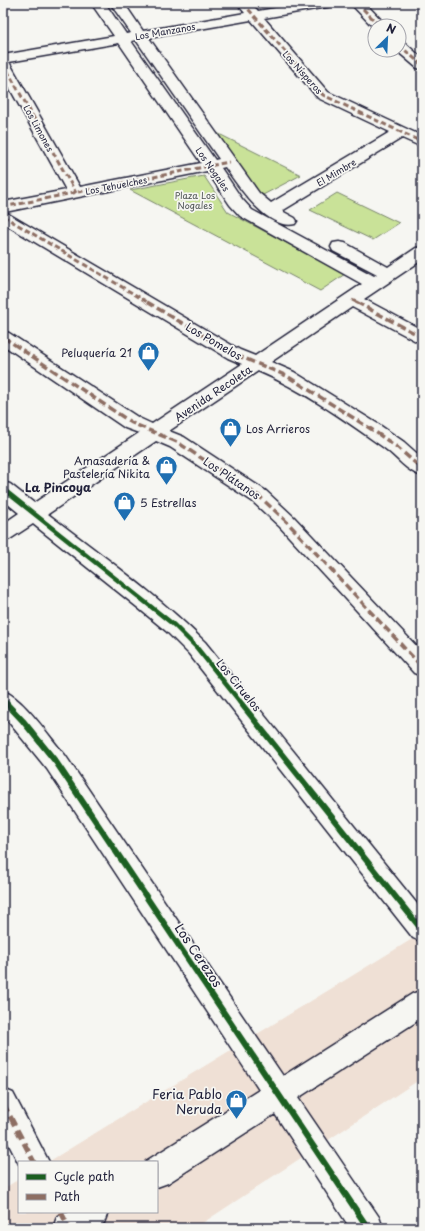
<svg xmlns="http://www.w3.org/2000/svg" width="425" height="1231" font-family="'Playpen Sans',sans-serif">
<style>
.built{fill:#efe0d5}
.green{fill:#c9e298;stroke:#76826a}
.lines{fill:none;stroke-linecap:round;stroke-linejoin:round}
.minor-casing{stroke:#22223b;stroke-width:3}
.minor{fill:#f6f6f2;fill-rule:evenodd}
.quiet-far2{stroke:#8d6e63;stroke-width:3;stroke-dasharray:5.5 3;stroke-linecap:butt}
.quiet-far1{stroke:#8d6e63;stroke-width:3.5;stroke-dasharray:8 3.5;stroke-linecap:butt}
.quiet{stroke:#8d6e63;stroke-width:5;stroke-dasharray:10 5;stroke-linecap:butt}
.cycleway-far1-casing{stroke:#f6f6f2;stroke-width:7}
.cycleway-casing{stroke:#f6f6f2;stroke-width:8}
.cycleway-far1{stroke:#1b5e20;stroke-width:4.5}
.cycleway{stroke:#1b5e20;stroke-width:6}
.labels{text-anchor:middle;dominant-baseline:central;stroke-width:3.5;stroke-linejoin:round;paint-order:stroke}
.far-street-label{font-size:9px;fill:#22223b;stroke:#f6f6f2}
.far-park-label{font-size:9px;fill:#4c5252;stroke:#f6f6f2}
.street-label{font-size:11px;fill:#22223b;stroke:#f6f6f2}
.poi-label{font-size:11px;fill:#22223b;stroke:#f6f6f2;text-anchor:end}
.neighbourhood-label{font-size:12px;font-weight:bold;fill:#22223b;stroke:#f6f6f2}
.near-street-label{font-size:13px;fill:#22223b;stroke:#f6f6f2}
.near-poi-label{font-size:13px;fill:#22223b;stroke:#f6f6f2;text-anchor:end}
</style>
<rect width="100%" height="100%" fill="#f6f6f2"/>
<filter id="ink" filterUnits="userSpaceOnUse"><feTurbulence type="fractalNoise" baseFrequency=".025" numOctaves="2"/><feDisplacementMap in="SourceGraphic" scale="8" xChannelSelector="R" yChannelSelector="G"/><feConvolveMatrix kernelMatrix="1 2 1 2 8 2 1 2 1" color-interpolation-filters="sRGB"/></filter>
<g filter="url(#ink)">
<path class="built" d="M 422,933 L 422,1078 L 195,1228 L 3,1228 L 3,1189 L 19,1179 L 19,1212 L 157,1212 L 157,1162 L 48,1162 Z"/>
<path class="green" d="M 207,128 L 301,175 L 261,196 Z
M 204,176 L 228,212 L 345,274 L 320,291 L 130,190 Z
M 337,193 L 399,223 L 373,240 L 310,210 Z"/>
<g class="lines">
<defs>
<path id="minor" d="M 91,3 L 105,3 L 126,34 L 131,33 L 110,3 L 124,3 L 143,31 L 245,13 L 240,7 L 242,4 C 250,2 253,5 258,11 L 304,3 L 334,3 L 332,6 L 327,7 L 264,18 L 328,92 L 422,136 L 422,147 L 402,138 L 282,211 L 295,218 L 297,221 L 295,224 C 268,231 238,186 225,167 L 221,168 L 242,199 L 252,210 L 374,276 L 377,274 L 333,251 L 331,247 L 333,243 L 339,242 L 345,243 L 388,267 L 416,248 L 422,247 L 422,260 L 364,299 L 422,330 L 422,343 L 416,341 L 352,307 L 271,362 L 294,372 L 378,424 L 404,442 L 422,458 L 422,476 C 407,472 396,456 383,447 C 345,420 301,389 258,371 L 169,431 L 184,437 L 266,491 L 294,517 L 422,652 L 422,676 L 414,673 L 280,527 L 252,501 L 170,447 L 156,441 L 48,514 C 101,555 157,594 205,642 L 422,910 L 422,942 L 413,938 L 189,654 L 166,631 L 137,607 L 33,524 L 10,539 L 3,541 L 3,524 L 19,513 L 3,500 L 3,482 L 10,484 L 34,503 L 139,433 L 125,428 L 3,345 L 3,331 L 9,333 L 139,418 L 152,424 L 242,364 L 228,358 L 3,223 L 3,202 L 66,190 L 3,76 L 3,55 L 114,36 ZM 251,20 L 318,98 L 390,132 L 271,203 L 259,193 L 149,38 ZM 136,40 L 219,159 L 215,160 L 131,41 ZM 119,43 L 201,163 L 80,187 L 9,62 ZM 207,171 L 230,205 L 240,216 L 362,284 L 255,356 L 240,350 L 5,212 Z
M 350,3 L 365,3 L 387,26 L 375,26 L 375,29 Z
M 399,41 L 404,42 L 422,58 L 422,69 L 417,68 L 396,50 L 399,50 Z
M 3,691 C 23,697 50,738 65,755 L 283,1076 L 412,994 L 422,990 L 422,1018 L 298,1098 L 379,1217 L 383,1228 L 350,1228 L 275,1114 L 168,1183 L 157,1187 L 157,1162 L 146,1161 L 259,1090 L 47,769 L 3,715 Z
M 3,1089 L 13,1093 L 49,1162 L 19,1162 L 19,1164 L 3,1133 Z
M 65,1212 L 108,1212 L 104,1223 L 96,1228 L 53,1228 L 57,1217 Z"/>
</defs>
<use href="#minor" class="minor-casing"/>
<use href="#minor" class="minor"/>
<path class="quiet-far2" d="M 243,3 L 323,95 L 422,142
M 357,3 L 380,26
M 399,45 L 422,65
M 3,63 L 76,193
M 3,207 L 229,162
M 3,216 L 149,303
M 352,300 L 358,303"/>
<path class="quiet-far1" d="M 147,302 L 234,354 L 287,376 L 371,429 L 397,447 L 422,469
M 356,302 L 422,337
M 3,337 L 132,423 L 177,442 L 259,496 L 287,522 L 422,667"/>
<path class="quiet" d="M 3,1103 L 34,1162
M 61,1212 L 69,1228"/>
<defs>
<path id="cycleway-far1" d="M 3,489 L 174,625 L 197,648 L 241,703
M 3,700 L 6,703"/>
<path id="cycleway" d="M 5,702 L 23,721 L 56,762 L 368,1228
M 240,702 L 422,930"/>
</defs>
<use href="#cycleway-far1" class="cycleway-far1-casing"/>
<use href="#cycleway" class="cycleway-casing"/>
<use href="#cycleway-far1" class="cycleway-far1"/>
<use href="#cycleway" class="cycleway"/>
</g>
</g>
<defs>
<symbol id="shop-pin" viewBox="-11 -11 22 30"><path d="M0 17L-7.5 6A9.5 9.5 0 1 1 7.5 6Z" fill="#1f6fb2" stroke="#f6f6f2"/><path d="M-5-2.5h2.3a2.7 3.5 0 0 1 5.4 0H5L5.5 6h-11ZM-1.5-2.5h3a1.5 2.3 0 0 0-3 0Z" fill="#fff"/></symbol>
</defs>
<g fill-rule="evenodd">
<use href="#shop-pin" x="136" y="340" width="25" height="34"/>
<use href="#shop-pin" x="218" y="416" width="25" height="34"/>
<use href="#shop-pin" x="154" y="454" width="25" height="34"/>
<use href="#shop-pin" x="112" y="490" width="25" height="34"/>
<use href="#shop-pin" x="224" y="1088" width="25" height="34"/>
</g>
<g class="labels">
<g class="far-street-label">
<text transform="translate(165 31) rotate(-10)">Los Manzanos</text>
<text transform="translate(303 72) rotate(48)">Los Nísperos</text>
<text transform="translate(39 128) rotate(61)">Los Limones</text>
<text transform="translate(213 169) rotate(55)">Los Nogales</text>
<text transform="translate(336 172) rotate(-31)">El Mimbre</text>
<text transform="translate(116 185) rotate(-11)">Los Tehuelches</text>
</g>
<g class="far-park-label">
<text x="195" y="195">Plaza Los<tspan x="195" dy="10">Nogales</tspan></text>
</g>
<g class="street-label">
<text transform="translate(214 341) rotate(30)">Los Pomelos</text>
<text transform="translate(213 393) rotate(-34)">Avenida Recoleta</text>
<text transform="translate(232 478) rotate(34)">Los Plátanos</text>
<text transform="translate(239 685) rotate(51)">Los Ciruelos</text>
</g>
<g class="poi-label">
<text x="132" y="352">Peluquería 21</text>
<text x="246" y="428" text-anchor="start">Los Arrieros</text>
<text x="150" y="460">Amasadería &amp;<tspan x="150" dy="13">Pastelería Nikita</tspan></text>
<text x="140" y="502" text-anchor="start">5 Estrellas</text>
</g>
<g class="neighbourhood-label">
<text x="58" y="487">La Pincoya</text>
</g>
<g class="near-street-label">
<text transform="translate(199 955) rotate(56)">Los Cerezos</text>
</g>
<g class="near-poi-label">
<text x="222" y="1093">Feria Pablo<tspan x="222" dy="15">Neruda</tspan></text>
</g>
</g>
<rect width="425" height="1231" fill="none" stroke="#f6f6f2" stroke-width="16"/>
<rect x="8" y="8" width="409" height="1215" fill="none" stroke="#22223b" stroke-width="1.5" filter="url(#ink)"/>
<rect x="18" y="1161" width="140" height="52" fill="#f6f6f2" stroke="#a1a1a9"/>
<rect x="26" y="1174" width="20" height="6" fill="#1b5e20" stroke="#a1a1a9"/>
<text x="54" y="1181" font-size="12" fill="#22223b">Cycle path</text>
<rect x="26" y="1194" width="20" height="6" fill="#8d6e63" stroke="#a1a1a9"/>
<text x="54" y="1201" font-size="12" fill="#22223b">Path</text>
<g transform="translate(387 38) rotate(24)"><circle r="19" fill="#f6f6f2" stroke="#a1a1a9"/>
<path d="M0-3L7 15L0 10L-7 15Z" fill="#1f6fb2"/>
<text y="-6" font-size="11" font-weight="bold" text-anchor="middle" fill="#22223b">N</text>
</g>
</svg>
